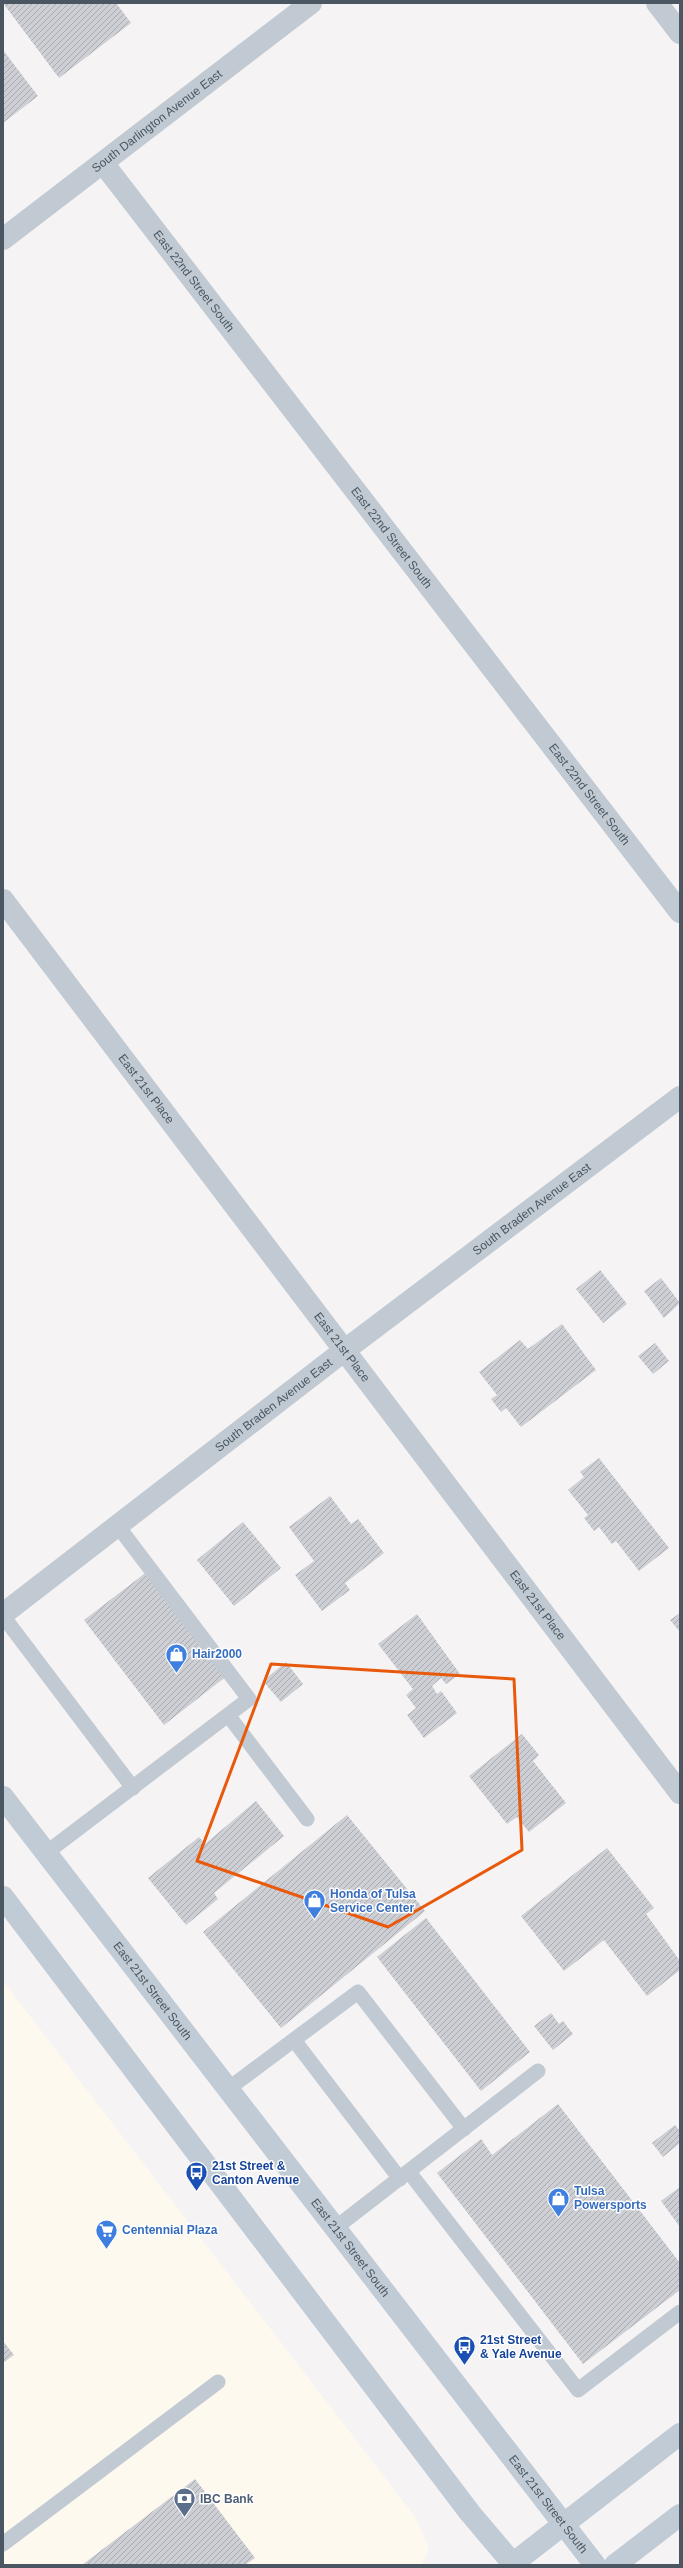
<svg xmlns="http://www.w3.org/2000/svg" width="683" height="2568" font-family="Arial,sans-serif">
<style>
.commercial{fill:#fdf9ef}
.building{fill:url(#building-hatch)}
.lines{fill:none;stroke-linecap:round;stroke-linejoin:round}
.service{stroke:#c1cad2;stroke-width:15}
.minor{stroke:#c1cad2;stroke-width:22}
.secondary{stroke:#c1cbd6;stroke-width:22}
.marked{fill:none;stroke:#e8590c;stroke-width:3;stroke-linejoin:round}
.labels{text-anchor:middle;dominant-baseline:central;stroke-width:3;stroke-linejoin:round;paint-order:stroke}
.street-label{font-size:12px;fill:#4a5661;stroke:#fff}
.shop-label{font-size:12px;font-weight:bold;fill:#366cbe;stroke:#fff;text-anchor:start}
.transit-label{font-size:12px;font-weight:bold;fill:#164399;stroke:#fff;text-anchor:start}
.service-label{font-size:12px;font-weight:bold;fill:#4e5e75;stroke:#fff;text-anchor:start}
</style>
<defs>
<pattern id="building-hatch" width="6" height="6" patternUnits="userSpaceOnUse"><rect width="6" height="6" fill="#cdcfd5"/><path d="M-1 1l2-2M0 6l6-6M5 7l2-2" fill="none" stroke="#a8abb0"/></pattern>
</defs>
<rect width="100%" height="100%" fill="#f5f3f3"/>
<path class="commercial" d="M 3,1981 L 416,2518 L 429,2548 L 422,2565 L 3,2565 Z"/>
<path class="building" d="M 3,3 L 116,3 L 131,23 L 59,78 Z
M 3,50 L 38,96 L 3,123 Z
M 600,1270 L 627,1304 L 603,1323 L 576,1289 Z
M 661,1278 L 680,1303 L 664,1318 L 644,1291 Z
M 562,1324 L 596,1370 L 521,1427 L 506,1408 L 501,1412 L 491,1399 L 497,1395 L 479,1372 L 520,1340 L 528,1349 Z
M 655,1343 L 669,1361 L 653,1374 L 638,1356 Z
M 599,1458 L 669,1548 L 639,1571 L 616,1541 L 612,1544 L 599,1527 L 594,1531 L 584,1518 L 588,1515 L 568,1490 L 584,1477 L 580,1472 Z
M 330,1496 L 351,1524 L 358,1519 L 384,1553 L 345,1583 L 350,1590 L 322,1611 L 295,1575 L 314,1561 L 289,1527 Z
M 243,1522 L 281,1568 L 234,1606 L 197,1560 Z
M 148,1571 L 228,1675 L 164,1725 L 84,1620 Z
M 680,1613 L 680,1632 L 670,1620 Z
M 417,1614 L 460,1674 L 446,1684 L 441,1678 L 432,1686 L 437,1694 L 441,1691 L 457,1713 L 424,1738 L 407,1715 L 416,1708 L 406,1695 L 413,1689 L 378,1644 Z
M 286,1662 L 303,1684 L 281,1702 L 263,1681 Z
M 522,1734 L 539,1755 L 533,1761 L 566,1803 L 529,1832 L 517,1817 L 507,1824 L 469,1776 Z
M 256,1801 L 284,1836 L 214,1893 L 218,1899 L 186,1925 L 148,1878 L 199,1837 L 205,1844 Z
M 347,1815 L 425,1911 L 281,2028 L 203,1932 Z
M 607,1848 L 654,1908 L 646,1914 L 680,1961 L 680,1970 L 647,1996 L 604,1940 L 564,1971 L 521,1916 Z
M 426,1918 L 530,2052 L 481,2091 L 377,1957 Z
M 551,2013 L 559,2024 L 563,2021 L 573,2034 L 553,2050 L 534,2026 Z
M 558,2104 L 680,2263 L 680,2290 L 583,2364 L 437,2173 L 481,2139 L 492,2155 Z
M 675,2125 L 680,2131 L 680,2143 L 663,2157 L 652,2143 Z
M 680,2187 L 680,2227 L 661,2201 Z
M 3,2341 L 14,2355 L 3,2363 Z
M 195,2479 L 255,2558 L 245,2565 L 82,2565 Z"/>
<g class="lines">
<path class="service" d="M 3,1616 L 133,1788
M 228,1715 L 307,1819
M 46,1853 L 249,1699 L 117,1525
M 294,2040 L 400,2179
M 228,2089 L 358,1992 L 464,2129
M 409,2172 L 578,2390 L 680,2312
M 334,2229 L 538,2071
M 3,2544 L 218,2382"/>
<g class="minor">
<path d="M 657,3 L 680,33"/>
<path id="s1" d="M 103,163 L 680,912"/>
<path id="s2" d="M 3,239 L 311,3"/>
<path id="s3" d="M 3,900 L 680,1793"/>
<path id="s4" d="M 3,1614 L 345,1350 L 680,1097"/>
</g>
<g class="secondary">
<path id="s5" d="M 3,1797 L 595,2565"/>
<path d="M 3,1897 L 470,2513 L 514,2565"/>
<path d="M 511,2565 L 680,2434"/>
<path d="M 615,2565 L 680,2515"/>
</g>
</g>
<path class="marked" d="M 271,1664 L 514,1679 L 522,1850 L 388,1927 L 197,1861 Z"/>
<defs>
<symbol id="shop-pin" viewBox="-11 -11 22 30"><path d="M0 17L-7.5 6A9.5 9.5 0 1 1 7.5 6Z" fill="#3f7fe0" stroke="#fff"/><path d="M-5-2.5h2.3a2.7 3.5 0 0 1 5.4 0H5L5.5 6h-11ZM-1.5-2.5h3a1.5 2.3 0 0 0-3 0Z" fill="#fff"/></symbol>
<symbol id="bus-pin" viewBox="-11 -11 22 30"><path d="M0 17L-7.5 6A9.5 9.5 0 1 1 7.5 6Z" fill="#1a4fb4" stroke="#fff"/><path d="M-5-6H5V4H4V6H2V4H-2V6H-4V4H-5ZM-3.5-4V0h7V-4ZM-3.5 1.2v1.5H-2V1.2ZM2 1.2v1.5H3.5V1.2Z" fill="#fff"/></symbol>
<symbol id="supermarket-pin" viewBox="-11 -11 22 30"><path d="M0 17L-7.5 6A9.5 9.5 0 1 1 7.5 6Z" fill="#3f7fe0" stroke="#fff"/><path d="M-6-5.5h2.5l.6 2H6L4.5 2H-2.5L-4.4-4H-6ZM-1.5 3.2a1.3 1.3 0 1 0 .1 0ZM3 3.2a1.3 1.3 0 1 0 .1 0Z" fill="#fff"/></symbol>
<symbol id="bank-pin" viewBox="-11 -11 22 30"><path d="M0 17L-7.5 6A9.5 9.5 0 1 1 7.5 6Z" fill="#5c6f8a" stroke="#fff"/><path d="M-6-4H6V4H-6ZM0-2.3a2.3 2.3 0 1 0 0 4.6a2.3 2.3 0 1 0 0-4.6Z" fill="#fff"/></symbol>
</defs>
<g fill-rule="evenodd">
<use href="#shop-pin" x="164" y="1642" width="25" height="34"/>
<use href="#shop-pin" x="302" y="1888" width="25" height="34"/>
<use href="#bus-pin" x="184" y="2160" width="25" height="34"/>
<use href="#shop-pin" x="546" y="2186" width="25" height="34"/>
<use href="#supermarket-pin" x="94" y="2218" width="25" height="34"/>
<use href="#bus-pin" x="452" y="2334" width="25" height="34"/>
<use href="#bank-pin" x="172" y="2486" width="25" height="34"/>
</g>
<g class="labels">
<g class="street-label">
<text stroke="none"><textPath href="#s2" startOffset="194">South Darlington Avenue East</textPath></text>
<text stroke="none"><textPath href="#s1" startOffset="149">East 22nd Street South</textPath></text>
<text stroke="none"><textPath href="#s1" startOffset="473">East 22nd Street South</textPath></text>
<text stroke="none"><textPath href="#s1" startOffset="797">East 22nd Street South</textPath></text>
<text stroke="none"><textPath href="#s3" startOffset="237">East 21st Place</textPath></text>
<text stroke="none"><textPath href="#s4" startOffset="666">South Braden Avenue East</textPath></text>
<text stroke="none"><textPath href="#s3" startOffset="561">East 21st Place</textPath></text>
<text stroke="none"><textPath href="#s4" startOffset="342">South Braden Avenue East</textPath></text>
<text stroke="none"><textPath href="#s3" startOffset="885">East 21st Place</textPath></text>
<text stroke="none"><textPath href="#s5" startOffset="245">East 21st Street South</textPath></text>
<text stroke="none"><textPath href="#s5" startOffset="569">East 21st Street South</textPath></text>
<text stroke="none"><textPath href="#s5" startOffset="893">East 21st Street South</textPath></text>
</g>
<g class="shop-label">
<text x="192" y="1654">Hair2000</text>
<text x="330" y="1894">Honda of Tulsa<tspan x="330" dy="14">Service Center</tspan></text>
<text x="574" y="2191">Tulsa<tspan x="574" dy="14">Powersports</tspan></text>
<text x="122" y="2230">Centennial Plaza</text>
</g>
<g class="transit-label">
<text x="212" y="2166">21st Street &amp;<tspan x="212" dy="14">Canton Avenue</tspan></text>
<text x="480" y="2340">21st Street<tspan x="480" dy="14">&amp; Yale Avenue</tspan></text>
</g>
<g class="service-label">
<text x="200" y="2499">IBC Bank</text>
</g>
</g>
<rect width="683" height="2568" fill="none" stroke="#4a5661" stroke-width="8"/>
</svg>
